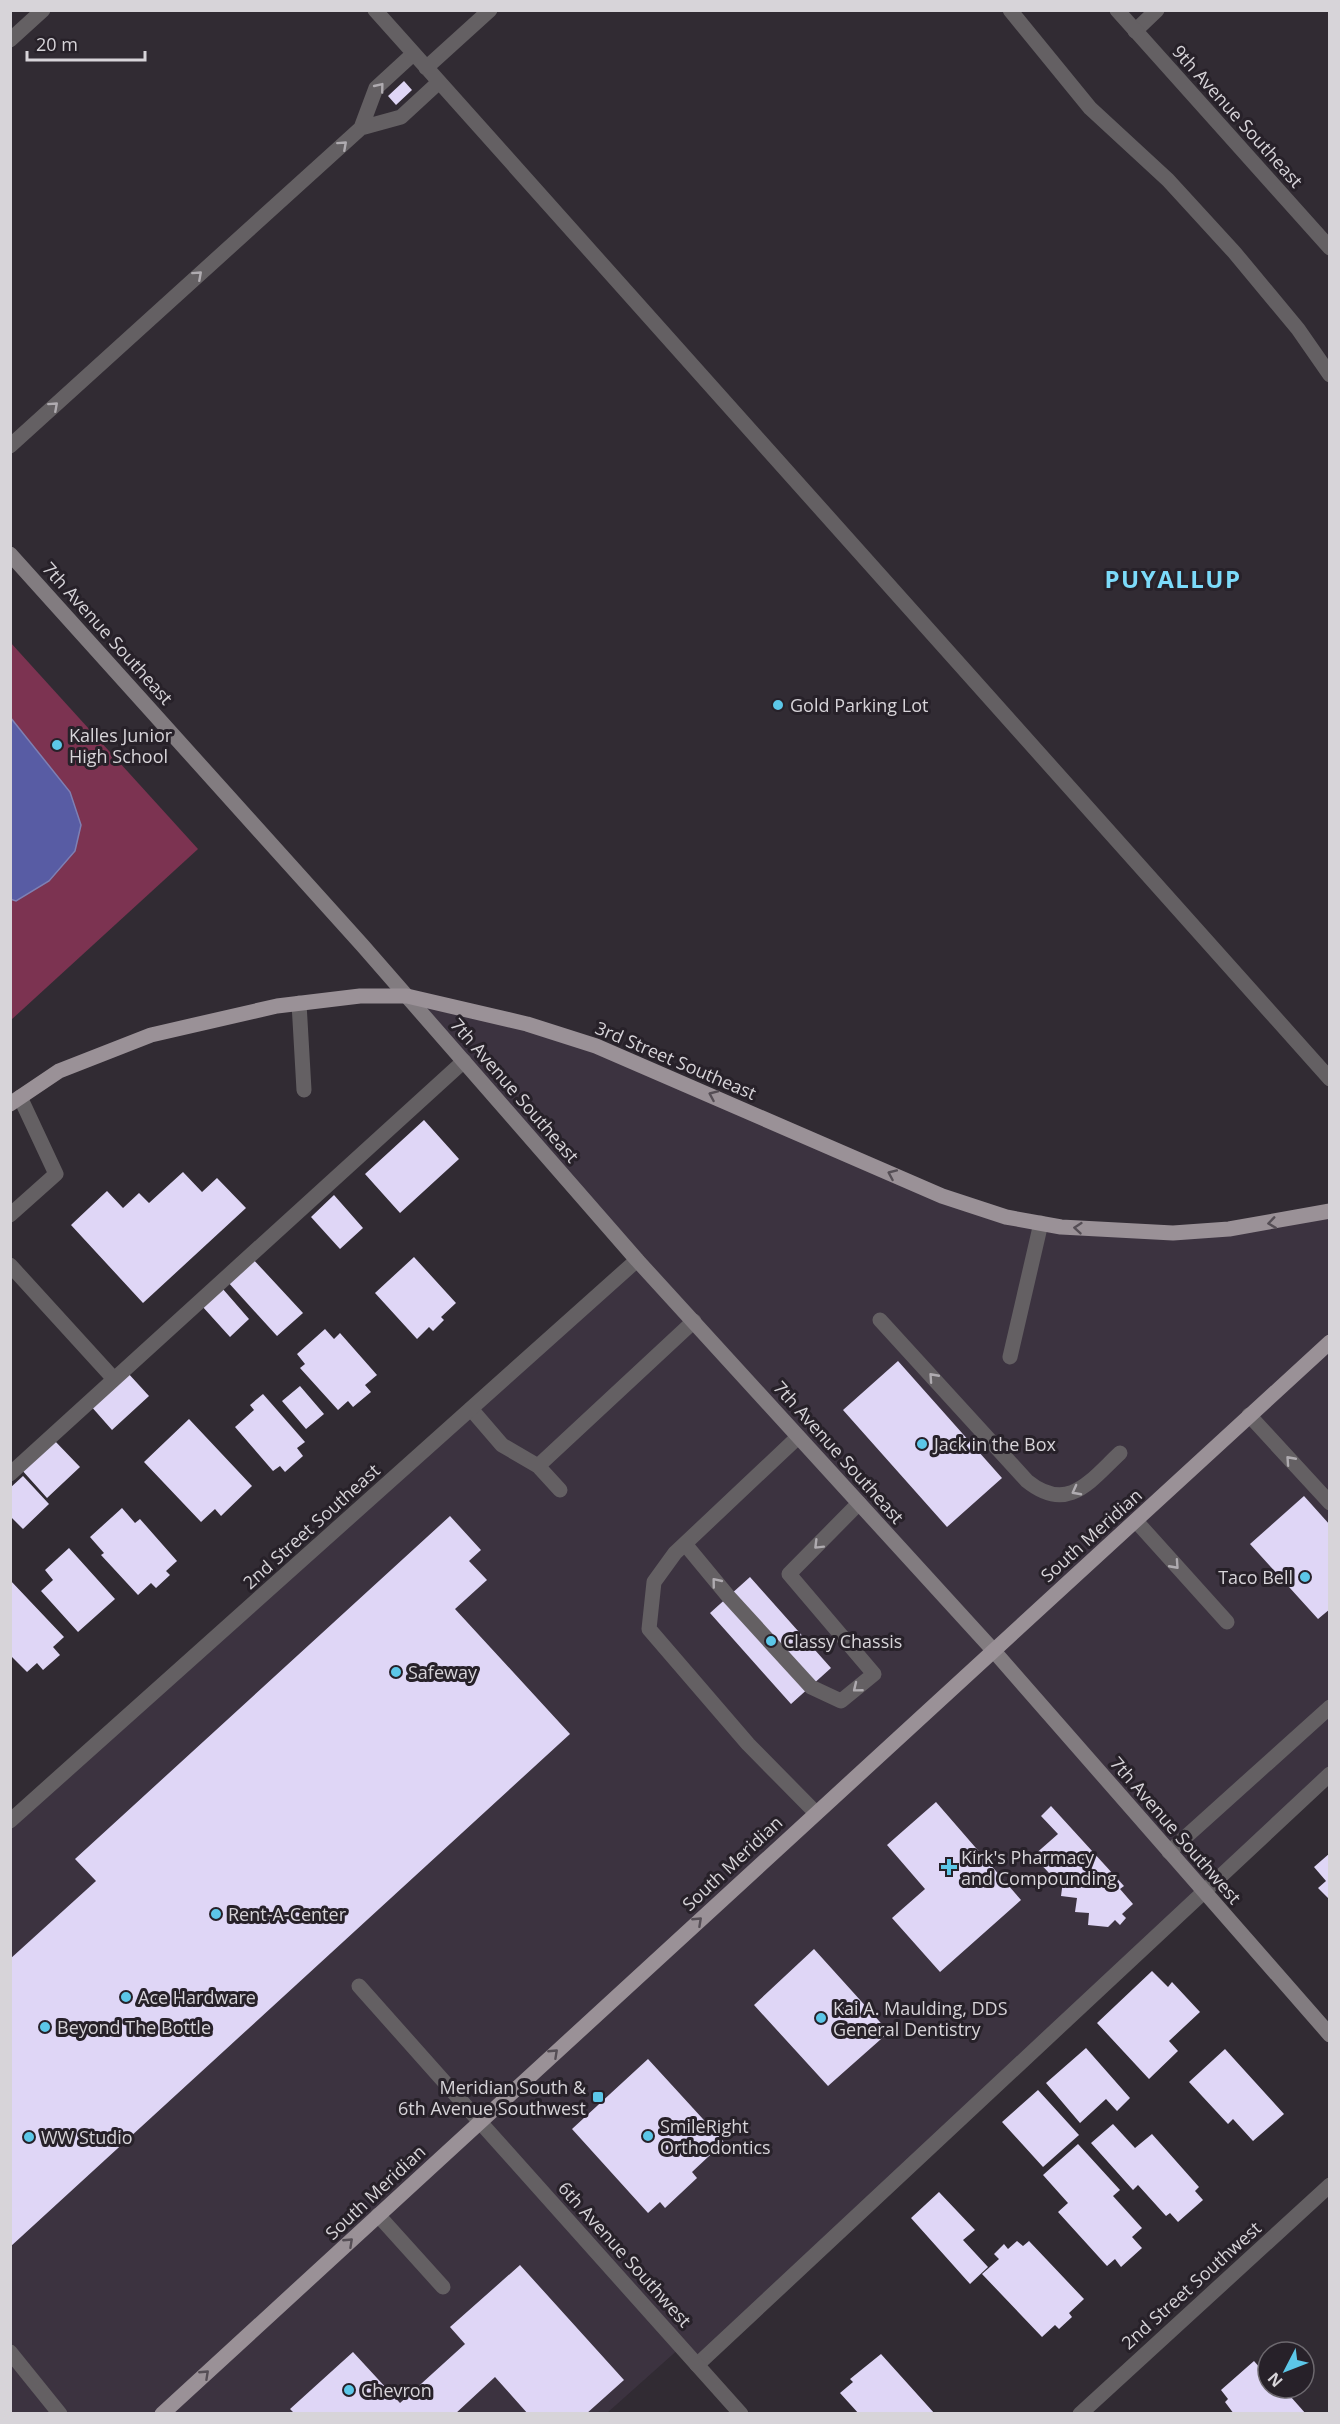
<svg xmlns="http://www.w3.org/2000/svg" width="1340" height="2424" font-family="'Open Sans',sans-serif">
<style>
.built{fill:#3c3340}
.green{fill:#7c3351}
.water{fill:#585ca4;stroke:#7e80b4;stroke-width:1.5}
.building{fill:#dfd6f6}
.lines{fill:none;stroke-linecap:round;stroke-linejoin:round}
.lane{stroke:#646063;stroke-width:15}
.street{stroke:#646063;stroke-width:15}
.secondary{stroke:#827c80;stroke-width:15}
.primary{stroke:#9a9197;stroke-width:15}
.oneway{stroke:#afabb0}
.oneway2{stroke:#554e55}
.poi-dot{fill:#5cc7e8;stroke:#272129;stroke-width:2}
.labels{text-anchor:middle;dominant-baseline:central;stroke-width:6;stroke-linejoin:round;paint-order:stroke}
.street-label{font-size:18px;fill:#d7d4d9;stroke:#272129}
.poi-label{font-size:18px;fill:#d7d4d9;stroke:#272129;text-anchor:start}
.district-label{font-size:24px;font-weight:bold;letter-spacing:1.5px;fill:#7cdbfa;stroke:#272129}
</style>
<rect width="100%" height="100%" fill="#312b33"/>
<path class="built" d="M 407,996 L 527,1024 L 1006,1217 L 1173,1233 L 1329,1211 L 1329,1772 L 697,2365 L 681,2347 L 607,2413 L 11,2413 L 10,1821 L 637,1260 Z"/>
<path class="green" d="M 10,642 L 198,849 L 11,1020 L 10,1020 Z"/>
<path class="water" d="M 10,717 L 70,792 L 81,825 L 75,851 L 49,881 L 16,901 L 10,899 Z"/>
<path class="building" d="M 404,81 L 412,90 L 396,105 L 388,96 Z
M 424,1120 L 459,1159 L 400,1213 L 365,1174 Z
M 183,1172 L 202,1192 L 217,1178 L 246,1208 L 143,1303 L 71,1225 L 107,1191 L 123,1208 L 139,1193 L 149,1203 Z
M 334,1195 L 363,1228 L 340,1249 L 311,1217 Z
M 414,1257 L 456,1303 L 441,1317 L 444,1320 L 433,1331 L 429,1327 L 417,1339 L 375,1293 Z
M 252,1258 L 303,1313 L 277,1336 L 227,1281 Z
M 222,1288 L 249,1319 L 230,1337 L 202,1306 Z
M 325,1329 L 334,1339 L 340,1333 L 377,1375 L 365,1385 L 371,1392 L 353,1407 L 348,1401 L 338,1410 L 300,1368 L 305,1364 L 297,1354 Z
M 898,1361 L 1002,1478 L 947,1527 L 843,1410 Z
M 127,1372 L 149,1396 L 112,1430 L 90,1405 Z
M 300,1386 L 324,1414 L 306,1429 L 282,1401 Z
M 263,1394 L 305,1442 L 297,1448 L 303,1456 L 285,1472 L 280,1466 L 273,1471 L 235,1427 L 254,1410 L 250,1405 Z
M 189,1419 L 252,1486 L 221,1516 L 215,1509 L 201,1522 L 144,1462 Z
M 53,1439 L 80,1467 L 47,1498 L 21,1469 Z
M 23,1476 L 49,1504 L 23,1529 L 10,1516 L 10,1488 Z
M 1304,1496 L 1330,1525 L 1330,1609 L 1318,1619 L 1250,1544 Z
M 122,1508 L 135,1523 L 140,1519 L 177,1561 L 166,1571 L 170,1575 L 156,1588 L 151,1583 L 138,1595 L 101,1555 L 104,1553 L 90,1537 Z
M 450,1516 L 481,1550 L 469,1561 L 487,1580 L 455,1609 L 570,1734 L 10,2247 L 10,1959 L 96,1881 L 75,1859 Z
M 69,1548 L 115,1599 L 78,1632 L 41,1591 L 53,1580 L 45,1570 Z
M 750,1577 L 831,1668 L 791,1704 L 710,1613 Z
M 10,1580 L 64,1637 L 53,1647 L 60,1655 L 43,1670 L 37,1663 L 27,1672 L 10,1655 Z
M 936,1802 L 1021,1900 L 940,1972 L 892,1918 L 925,1889 L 887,1845 Z
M 1051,1806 L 1124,1886 L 1120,1889 L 1133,1904 L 1122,1914 L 1126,1918 L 1120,1925 L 1115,1920 L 1108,1927 L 1088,1925 L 1089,1913 L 1075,1912 L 1077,1898 L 1061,1896 L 1063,1881 L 1049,1881 L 1049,1873 L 1033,1856 L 1058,1834 L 1041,1816 Z
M 1330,1853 L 1330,1900 L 1318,1888 L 1326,1881 L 1314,1867 Z
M 814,1949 L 889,2032 L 828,2086 L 754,2005 Z
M 1152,1971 L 1168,1987 L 1172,1982 L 1200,2012 L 1169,2041 L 1178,2051 L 1149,2079 L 1097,2023 Z
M 1086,2048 L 1130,2098 L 1117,2111 L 1106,2099 L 1080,2123 L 1046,2083 Z
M 1225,2049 L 1284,2114 L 1253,2141 L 1233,2119 L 1228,2124 L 1189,2082 Z
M 648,2059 L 724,2142 L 692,2172 L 697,2178 L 665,2208 L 660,2202 L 648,2213 L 572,2129 Z
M 1038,2090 L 1079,2135 L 1043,2167 L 1002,2122 Z
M 1113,2124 L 1135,2148 L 1152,2134 L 1199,2187 L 1195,2191 L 1203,2200 L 1178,2222 L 1170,2213 L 1166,2216 L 1138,2185 L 1133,2190 L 1091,2143 Z
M 1078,2144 L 1120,2190 L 1113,2196 L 1142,2228 L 1132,2237 L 1142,2248 L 1121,2267 L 1115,2259 L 1107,2266 L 1058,2212 L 1068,2203 L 1043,2175 Z
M 939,2192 L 975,2230 L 963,2240 L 988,2267 L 970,2284 L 911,2218 Z
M 1017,2241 L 1023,2246 L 1029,2241 L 1084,2299 L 1069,2313 L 1072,2317 L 1059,2329 L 1055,2325 L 1042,2337 L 982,2274 L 999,2259 L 994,2254 L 1004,2244 L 1008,2249 Z
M 520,2265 L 624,2380 L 586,2414 L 528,2414 L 495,2377 L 455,2414 L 295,2414 L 290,2409 L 353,2352 L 400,2403 L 465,2344 L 450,2327 Z
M 881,2354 L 935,2414 L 859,2414 L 840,2393 L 853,2382 L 850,2379 Z
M 1254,2361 L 1261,2369 L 1264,2366 L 1268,2371 L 1268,2388 L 1283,2388 L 1306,2414 L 1234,2414 L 1225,2402 L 1228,2399 L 1221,2390 Z"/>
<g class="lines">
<path class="lane" d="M 375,10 L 1330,1079
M 1010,10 L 1090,108 L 1168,180 L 1234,252 L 1298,329 L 1330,375
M 1135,31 L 1157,10
M 426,68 L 490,10
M 361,128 L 376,88 L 413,54
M 10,446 L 361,128 L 401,117 L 439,82
M 299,1003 L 304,1090
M 10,1215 L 56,1174 L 20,1097
M 10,1265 L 114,1379
M 880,1320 L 1027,1481 C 1068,1514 1090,1481 1120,1453
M 1010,1357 L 1041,1223
M 471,1409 L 502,1445 L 538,1466 L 560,1490
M 1249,1415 L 1330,1503
M 798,1437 L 675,1553 L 654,1582 L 649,1629 L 748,1744 L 816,1813
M 538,1466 L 694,1321
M 10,1474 L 464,1061
M 1136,1521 L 1227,1622
M 685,1544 L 728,1596 L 811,1687 L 841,1701 L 874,1674 L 789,1574 L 859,1503
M 1169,1852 L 1330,1707
M 359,1986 L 480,2122
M 378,2215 L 443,2287
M 10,2352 L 60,2414
M 697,2365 L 1330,1774"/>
<path class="street" d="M 1117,10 L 1330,248
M 10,40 L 43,10
M 10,1821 L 637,1260
M 480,2122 L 741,2414
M 1080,2414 L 1330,2185"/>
<path class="secondary" d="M 10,554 L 363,946 L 637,1260 L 993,1650 L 1330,2035"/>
<path class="primary" d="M 10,1104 L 59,1071 L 151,1035 L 277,1006 L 360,996 L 407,996 L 527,1024 L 596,1046 L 942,1196 L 1006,1217 L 1061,1227 L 1173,1233 L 1229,1229 L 1330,1211
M 162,2414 L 1330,1342"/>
</g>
<defs><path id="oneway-chevron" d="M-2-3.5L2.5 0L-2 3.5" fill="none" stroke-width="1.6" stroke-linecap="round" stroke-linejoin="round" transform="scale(1.5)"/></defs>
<g class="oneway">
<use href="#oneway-chevron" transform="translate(380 87) rotate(-51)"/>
<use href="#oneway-chevron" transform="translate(343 145) rotate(-42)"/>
<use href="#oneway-chevron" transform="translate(198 275) rotate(-42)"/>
<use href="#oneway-chevron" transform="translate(54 406) rotate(-42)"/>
<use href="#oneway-chevron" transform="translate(933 1377) rotate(-132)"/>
<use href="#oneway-chevron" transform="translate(1290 1460) rotate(-132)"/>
<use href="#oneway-chevron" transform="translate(1076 1491) rotate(152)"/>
<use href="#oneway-chevron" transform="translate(818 1545) rotate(135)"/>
<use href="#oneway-chevron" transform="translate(1175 1565) rotate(48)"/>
<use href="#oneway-chevron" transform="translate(716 1582) rotate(-129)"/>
<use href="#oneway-chevron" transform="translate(857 1688) rotate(141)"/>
</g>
<g class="oneway2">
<use href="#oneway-chevron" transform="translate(713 1095) rotate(-156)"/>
<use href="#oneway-chevron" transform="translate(892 1174) rotate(-156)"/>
<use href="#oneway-chevron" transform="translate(1272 1223) rotate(172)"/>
<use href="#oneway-chevron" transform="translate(1078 1228) rotate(-175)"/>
<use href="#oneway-chevron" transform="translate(698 1921) rotate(-43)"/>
<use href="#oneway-chevron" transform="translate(554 2053) rotate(-43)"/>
<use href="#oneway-chevron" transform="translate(349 2242) rotate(-43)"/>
<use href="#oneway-chevron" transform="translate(205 2374) rotate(-43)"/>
</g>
<g class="poi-dot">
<circle cx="778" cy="705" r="6"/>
<circle cx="57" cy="745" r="6"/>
<circle cx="922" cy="1444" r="6"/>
<circle cx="1305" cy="1577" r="6"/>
<circle cx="771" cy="1641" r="6"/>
<circle cx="396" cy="1672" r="6"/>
<path d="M946 1858h6v6h6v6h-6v6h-6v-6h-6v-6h6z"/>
<circle cx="216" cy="1914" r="6"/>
<circle cx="126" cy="1997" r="6"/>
<circle cx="821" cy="2018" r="6"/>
<circle cx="45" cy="2027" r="6"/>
<rect x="592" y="2091" width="12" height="12" rx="3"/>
<circle cx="648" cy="2136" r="6"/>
<circle cx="29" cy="2137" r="6"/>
<circle cx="349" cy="2390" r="6"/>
</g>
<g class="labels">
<g class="street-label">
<text transform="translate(1238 116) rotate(48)">9th Avenue Southeast</text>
<text transform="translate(108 633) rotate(48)">7th Avenue Southeast</text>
<text transform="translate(676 1060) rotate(23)">3rd Street Southeast</text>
<text transform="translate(515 1090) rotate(49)">7th Avenue Southeast</text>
<text transform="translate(839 1452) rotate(48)">7th Avenue Southeast</text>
<text transform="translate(311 1526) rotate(-42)">2nd Street Southeast</text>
<text transform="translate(1091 1535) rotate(-42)">South Meridian</text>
<text transform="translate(1176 1830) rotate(49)">7th Avenue Southwest</text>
<text transform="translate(732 1863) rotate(-43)">South Meridian</text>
<text transform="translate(375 2192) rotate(-43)">South Meridian</text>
<text transform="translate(625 2254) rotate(48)">6th Avenue Southwest</text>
<text transform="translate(1191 2285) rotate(-42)">2nd Street Southwest</text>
</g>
<g class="poi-label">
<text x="790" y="705">Gold Parking Lot</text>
<text x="69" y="735">Kalles Junior<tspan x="69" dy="21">High School</tspan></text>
<text x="934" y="1444">Jack in the Box</text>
<text x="1293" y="1577" text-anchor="end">Taco Bell</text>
<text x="783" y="1641">Classy Chassis</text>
<text x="408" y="1672">Safeway</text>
<text x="961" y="1857">Kirk's Pharmacy<tspan x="961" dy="21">and Compounding</tspan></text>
<text x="228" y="1914">Rent-A-Center</text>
<text x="138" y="1997">Ace Hardware</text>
<text x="833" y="2008">Kai A. Maulding, DDS<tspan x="833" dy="21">General Dentistry</tspan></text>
<text x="57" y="2027">Beyond The Bottle</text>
<text x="586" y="2087" text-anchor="end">Meridian South &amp;<tspan x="586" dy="21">6th Avenue Southwest</tspan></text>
<text x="660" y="2126">SmileRight<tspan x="660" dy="21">Orthodontics</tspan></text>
<text x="41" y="2137">WW Studio</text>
<text x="361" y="2390">Chevron</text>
</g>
<g class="district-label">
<text x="1173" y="578">PUYALLUP</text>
</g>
</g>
<rect width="1340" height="2424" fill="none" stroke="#d7d4d9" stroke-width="24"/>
<g transform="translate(1286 2370) rotate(228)"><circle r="28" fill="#272129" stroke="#6d696f" stroke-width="1.5"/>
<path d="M0-4.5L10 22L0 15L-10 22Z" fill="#5cc7e8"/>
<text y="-9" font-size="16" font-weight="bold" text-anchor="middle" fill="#d7d4d9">N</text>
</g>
<path d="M27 51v9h118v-9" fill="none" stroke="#d7d4d9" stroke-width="3"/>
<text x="36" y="51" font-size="18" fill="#d7d4d9" stroke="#272129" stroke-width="4.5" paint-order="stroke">20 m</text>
</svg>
